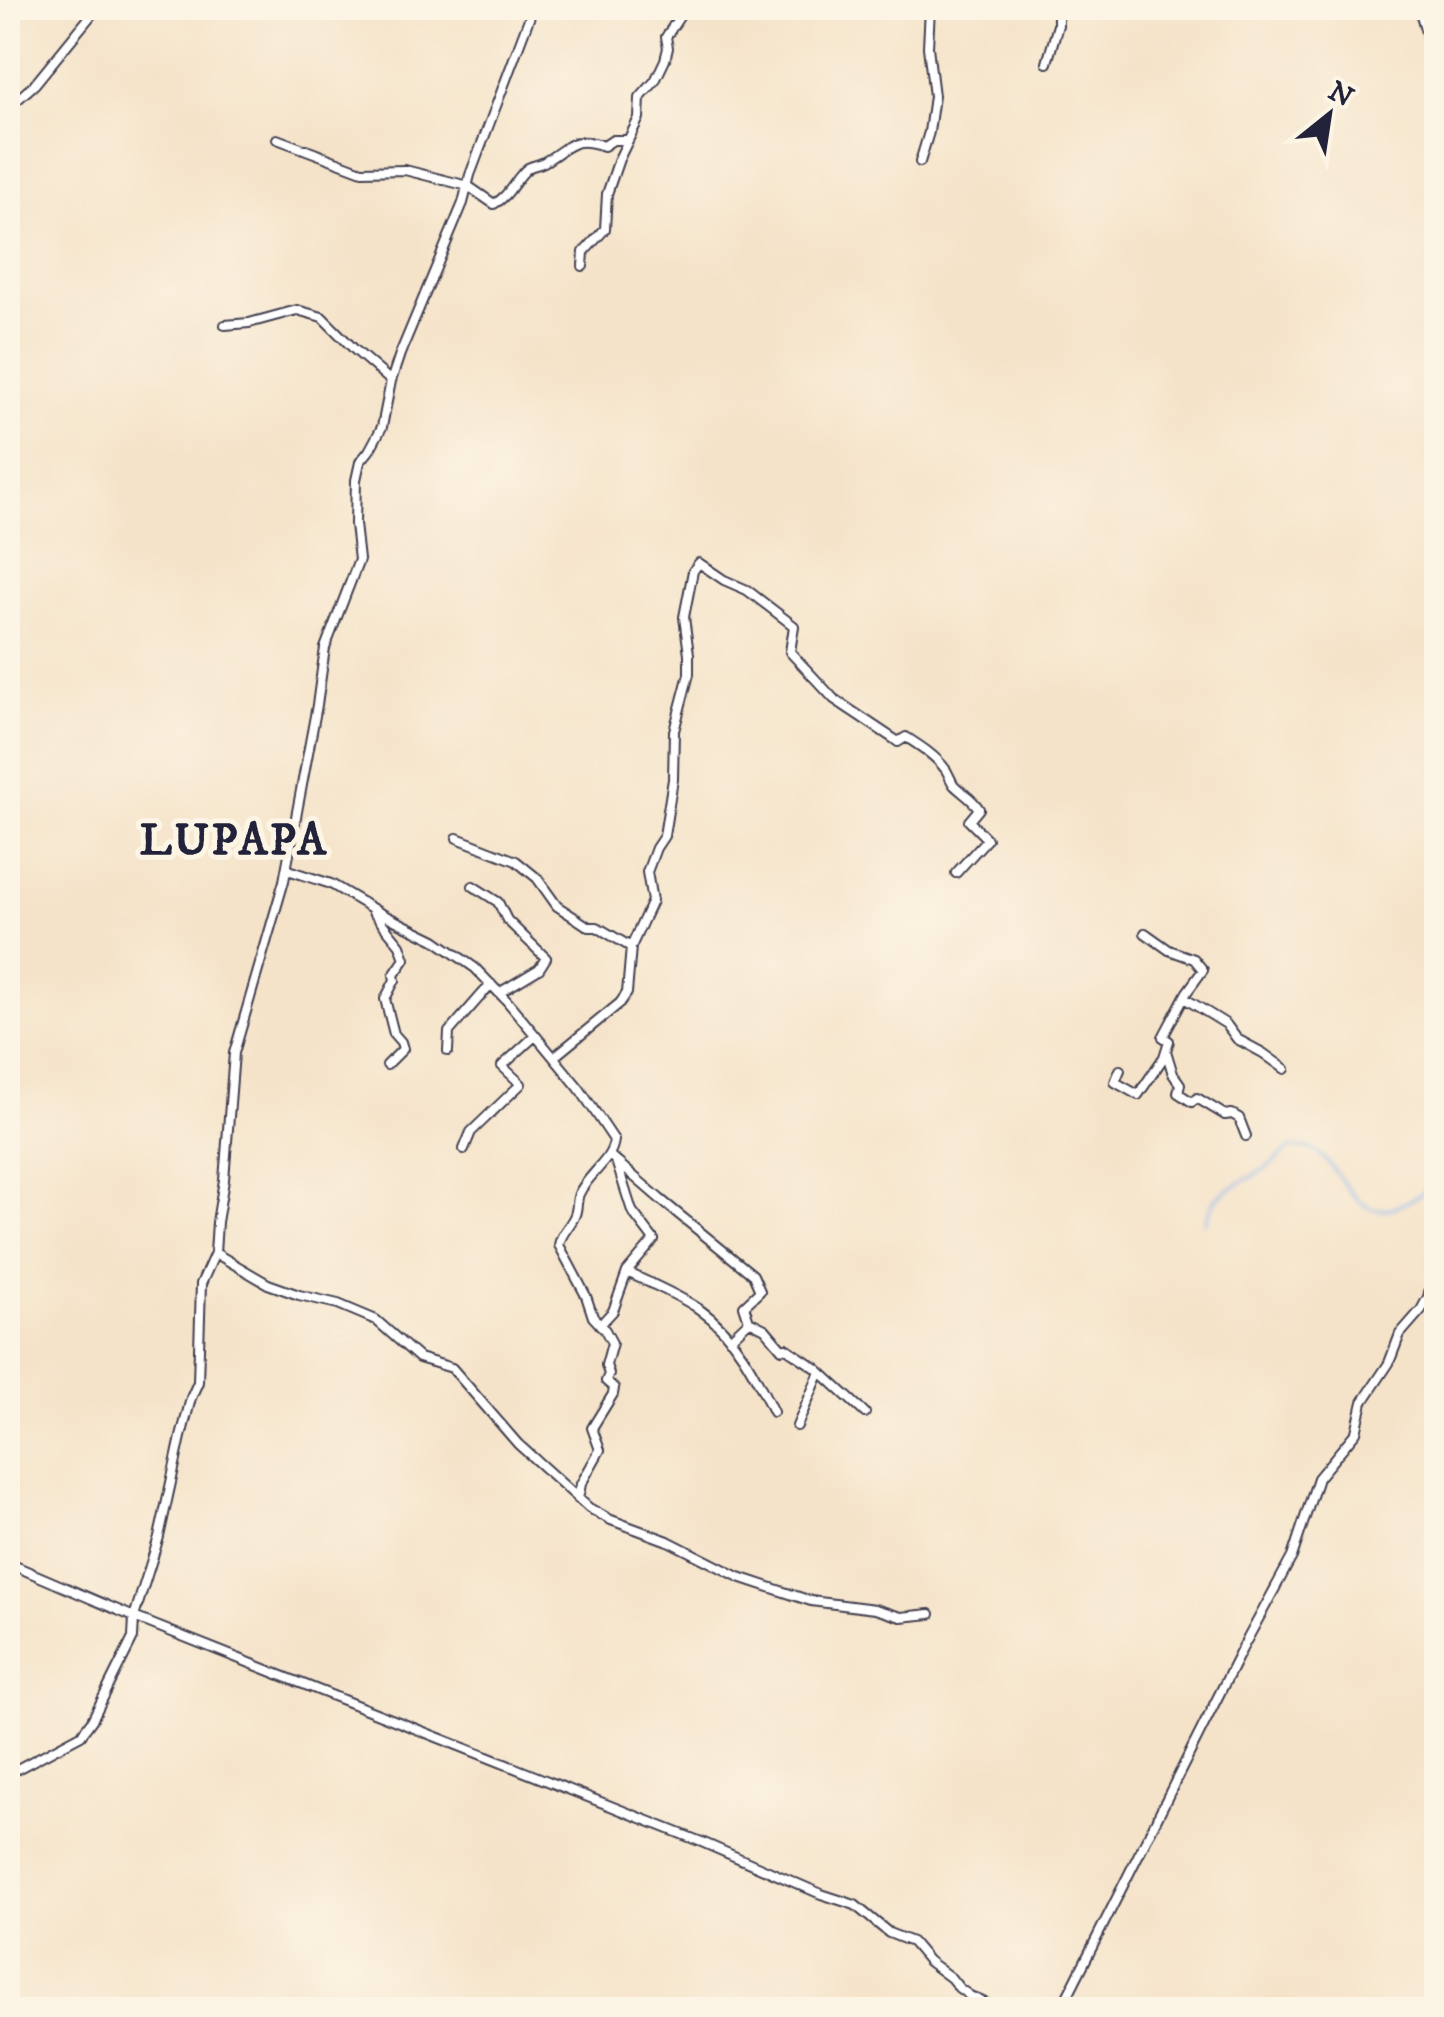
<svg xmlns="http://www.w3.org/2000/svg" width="1444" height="2017" font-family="'IM FELL DW Pica',serif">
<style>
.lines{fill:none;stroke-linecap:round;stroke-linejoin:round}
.stream{stroke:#82b3ee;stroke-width:2.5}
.street-casing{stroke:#423f50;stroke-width:12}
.street{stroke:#fff;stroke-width:8}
.labels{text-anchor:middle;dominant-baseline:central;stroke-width:10;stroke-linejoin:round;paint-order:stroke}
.district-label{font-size:45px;font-weight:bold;letter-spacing:2.5px;fill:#22223b;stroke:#fcf5e5}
</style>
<rect width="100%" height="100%" fill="#fcf5e5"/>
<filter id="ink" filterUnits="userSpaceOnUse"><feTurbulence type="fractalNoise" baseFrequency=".01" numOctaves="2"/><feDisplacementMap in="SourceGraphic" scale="20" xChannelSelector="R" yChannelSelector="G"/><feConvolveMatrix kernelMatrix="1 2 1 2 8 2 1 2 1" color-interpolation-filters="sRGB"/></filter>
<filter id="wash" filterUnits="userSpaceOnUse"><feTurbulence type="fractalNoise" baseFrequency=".0048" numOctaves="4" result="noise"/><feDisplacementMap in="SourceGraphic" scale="40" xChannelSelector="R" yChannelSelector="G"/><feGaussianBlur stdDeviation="2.25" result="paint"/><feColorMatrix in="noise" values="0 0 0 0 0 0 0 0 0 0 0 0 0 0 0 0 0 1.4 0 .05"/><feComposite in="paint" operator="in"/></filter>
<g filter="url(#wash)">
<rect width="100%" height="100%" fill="#f5e3c9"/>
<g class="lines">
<path class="stream" d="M 1205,1222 L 1215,1200 L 1227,1190 L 1267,1168 L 1290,1148 C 1297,1148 1306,1147 1313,1150 C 1340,1165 1352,1217 1388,1209 C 1404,1206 1423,1193 1436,1184"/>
</g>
</g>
<g filter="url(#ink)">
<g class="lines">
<defs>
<path id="street" d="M 1419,8 L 1431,50 L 1436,55
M 1047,63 L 1058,25 L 1058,8
M 8,108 L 35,84 L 97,8
M 277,139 L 362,171 L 405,170 L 468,186 L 494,204 C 510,196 515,178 528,168 C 533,165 539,165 544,162 C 570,147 571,135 604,146 L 613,140 L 628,140
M 920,162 L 929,132 L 934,96 L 928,47 L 930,8
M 583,266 L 584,252 L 605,229 L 607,194 L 619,159 L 639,118 L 640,98 L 655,81 L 665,60 L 668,48 L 666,37 L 685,8
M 225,325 L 249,323 L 297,310 L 322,317 L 355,350 L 391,381
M 457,838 L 516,861 L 537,878 L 557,906 L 589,927 L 597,927 L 631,947 L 627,993 L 620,1003 L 554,1057
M 286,872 L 291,871 L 331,884 L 380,913 L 435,940 L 475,968 L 507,1001 L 579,1088 L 614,1140 C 612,1161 588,1174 579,1194 C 576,1201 578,1210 574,1217 C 569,1228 561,1233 559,1245 L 586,1296 L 593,1317 L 605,1330 L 612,1343 L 606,1365 L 609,1374 L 606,1381 L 614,1388 L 613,1394 L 592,1428 L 600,1450 L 581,1484 L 578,1499
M 473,886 L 498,902 L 507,920 L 546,958 L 539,969 L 499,993
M 373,912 L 400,945 L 405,959 L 394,975 L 395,980 L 385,999 L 394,1034 L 401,1042 L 403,1049 L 387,1065
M 631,947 L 652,901 L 647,872 L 656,848 L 664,836 L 673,779 L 674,731 L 689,674 L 689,654 L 684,617 L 693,571 L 699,563 L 724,580 L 747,590 L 794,626 L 790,652 L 834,699 L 894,739 L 898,742 L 906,737 C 920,746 936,756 946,770 C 948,773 952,783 954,785 C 963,794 972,798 979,809 L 969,821 L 987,839 L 956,873
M 1184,998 L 1226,1024 L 1237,1039 L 1263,1053 L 1285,1069
M 448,1051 L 449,1032 L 491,984
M 1166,1051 L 1173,1074 L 1180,1084 L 1178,1093 L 1192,1102 L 1197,1098 L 1225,1115 L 1232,1114 L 1239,1118 L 1246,1136
M 1120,1070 L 1115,1082 L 1138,1095 L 1164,1057 L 1169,1041 L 1163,1037 L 1187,992 L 1203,970 L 1194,959 L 1169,950 L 1145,933
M 464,1149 L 471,1132 L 521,1084 L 502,1066 L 535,1036
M 609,1155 L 660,1199 L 753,1275 L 760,1291 L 744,1306 L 749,1321 L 730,1339
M 215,1253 L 268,1284 L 299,1295 L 338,1304 L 376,1320 L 419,1358 L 452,1368 L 518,1444 L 589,1508 L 611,1520 L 668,1541 L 739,1577 L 811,1601 L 875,1609 L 901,1617 L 930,1614
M 627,1272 C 651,1284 677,1294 699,1309 C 735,1334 755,1374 773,1412
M 749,1321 L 765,1329 L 782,1349 L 786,1348 L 816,1368 L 865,1413
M 600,1325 L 613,1311 L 627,1272 L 654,1240 L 632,1211 L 617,1164
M 797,1426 L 820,1372
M 8,1563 L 134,1617 L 704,1843 L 821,1894 L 855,1905 L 889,1933 L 912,1942 L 928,1961 L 951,1978 L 959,1988 L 970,1996 L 987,2004 L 1015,2010
M 8,1774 L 81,1735 L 92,1720 L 133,1638 L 134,1617 L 159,1537 L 181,1437 L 191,1398 L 198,1382 L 201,1284 L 215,1253 L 217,1222 L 224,1180 L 234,1053 L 284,881 L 317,705 L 325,648 L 359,560 L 355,524 L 356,480 L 360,462 L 369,451 L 382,427 L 391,381 L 400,354 L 463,203 L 470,175 L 533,8
M 1058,2010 L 1067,1997 L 1242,1649 L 1292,1557 L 1318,1478 L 1356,1432 L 1363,1402 L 1389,1363 L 1400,1334 L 1421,1310 L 1428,1297 L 1436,1262"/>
</defs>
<use href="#street" class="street-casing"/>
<use href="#street" class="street"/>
</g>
</g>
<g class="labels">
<g class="district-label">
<text x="234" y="841">LUPAPA</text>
</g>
</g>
<rect width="1444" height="2017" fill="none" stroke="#fcf5e5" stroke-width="40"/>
<g transform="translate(1329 115) rotate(30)" stroke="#fcf5e5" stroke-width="8" paint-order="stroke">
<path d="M0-8L18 38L0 25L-18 38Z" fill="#22223b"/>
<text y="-15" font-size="28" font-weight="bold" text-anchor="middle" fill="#22223b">N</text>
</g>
</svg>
